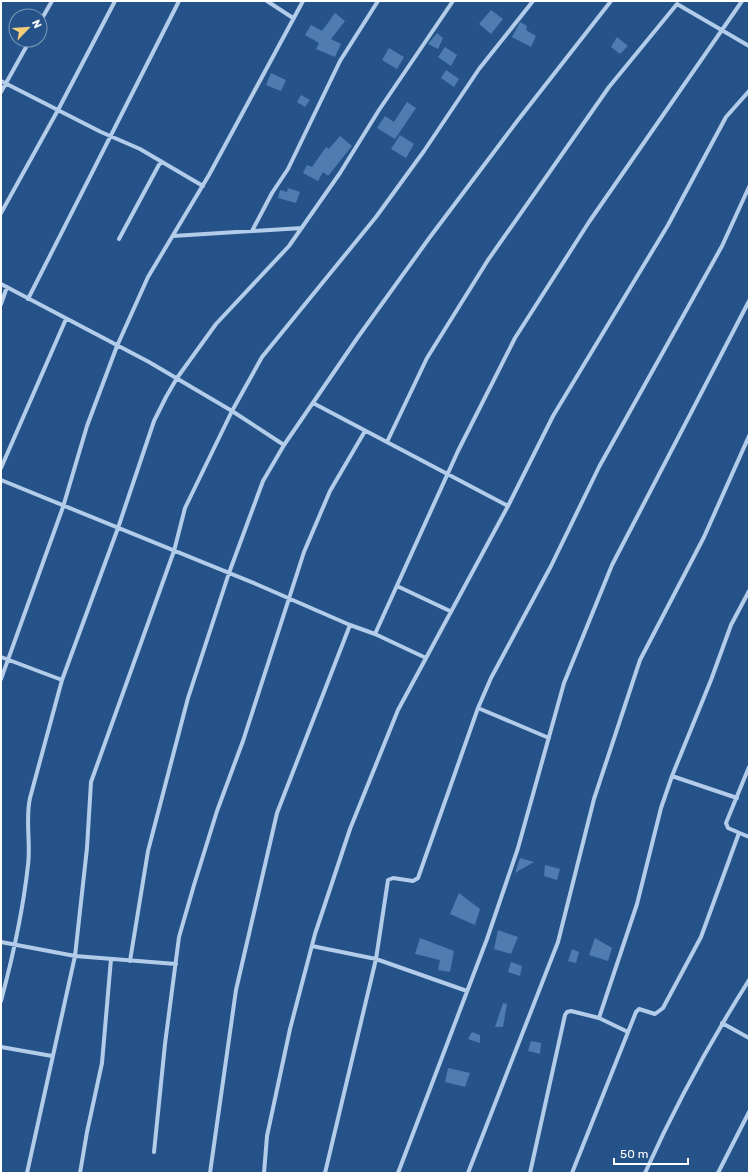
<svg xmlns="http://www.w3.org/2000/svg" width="750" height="1174" font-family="Rubik,sans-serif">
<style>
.building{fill:#4e7cb1}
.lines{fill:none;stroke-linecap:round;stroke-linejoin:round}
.minor{stroke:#b2ccea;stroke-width:4}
</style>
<rect width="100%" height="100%" fill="#255389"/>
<path class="building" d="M 491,10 L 503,19 L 491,34 L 479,24 Z
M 335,13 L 345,21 L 331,39 L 341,44 L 335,57 L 316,49 L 319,43 L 305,35 L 311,25 L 322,31 Z
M 520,22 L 527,26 L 526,30 L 536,36 L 531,47 L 512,37 Z
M 437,33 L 443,38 L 438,49 L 428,44 Z
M 617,37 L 628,46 L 620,54 L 611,47 Z
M 445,47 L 457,55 L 451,66 L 438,57 Z
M 389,48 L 404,57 L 397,69 L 382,60 Z
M 446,70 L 459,79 L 454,87 L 441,78 Z
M 271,73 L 286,80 L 281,91 L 266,85 Z
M 301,95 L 310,100 L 305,107 L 297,102 Z
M 407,102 L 416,108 L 395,139 L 377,128 L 385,116 L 394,122 Z
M 400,135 L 414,144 L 406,158 L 391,149 Z
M 340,136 L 352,146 L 328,176 L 323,172 L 318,181 L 303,173 L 307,165 L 312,167 L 326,147 L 329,149 Z
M 288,188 L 300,192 L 296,203 L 278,198 L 280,190 L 287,192 Z
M 520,858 L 534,862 L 515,873 Z
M 545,865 L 560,869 L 557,880 L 544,876 Z
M 459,893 L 480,909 L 475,925 L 450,914 Z
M 498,930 L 518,937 L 511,954 L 494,949 Z
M 420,938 L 454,951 L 450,972 L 438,970 L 440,960 L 415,954 Z
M 595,938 L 612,948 L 608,961 L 589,955 Z
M 572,949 L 579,952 L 576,963 L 568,961 Z
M 511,962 L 522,966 L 520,976 L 508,972 Z
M 503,1003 L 507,1004 L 503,1027 L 495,1027 Z
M 472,1032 L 480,1035 L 480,1043 L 468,1039 Z
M 531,1041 L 541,1043 L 540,1054 L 528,1051 Z
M 448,1068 L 470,1073 L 465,1087 L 445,1082 Z"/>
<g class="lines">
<path class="minor" d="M 267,1 L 293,18
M 40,22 L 52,1
M 1,81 L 101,132 L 140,149 L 203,186
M 1,92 L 30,40
M 1,213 L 58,110 L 115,1
M 252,231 L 272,193 L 288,169 L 340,61 L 378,1
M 173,236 L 302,228
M 119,239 L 161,161
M 1,284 L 149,362 L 232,411 L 284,445
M 28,299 L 179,1
M 1,304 L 7,287
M 313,403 L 508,506
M 387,442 L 427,358 L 488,260 L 609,87 L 677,4 L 749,46
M 1,468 L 66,319
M 1,480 L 256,584 L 350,625 L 375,634 L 426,658
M 397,586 L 450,611
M 375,634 L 458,451 L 515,338 L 589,222 L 742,1
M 1,657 L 62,680
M 1,679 L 63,507 L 87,426 L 117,346 L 148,277 L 209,175 L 303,1
M 478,708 L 549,738
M 749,767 L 726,823 L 728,828 L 749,837
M 672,776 L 737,798
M 1,942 L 75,956 L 176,964
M 312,946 L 376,959 L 467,991
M 130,961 L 148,851 L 188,698 L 229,573 L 263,481 L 284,445 L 358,337 L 430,237 L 518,120 L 611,1
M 1,1001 C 13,956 23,911 28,865 C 31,842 25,820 30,798 L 62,680 L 118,528 L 154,421 L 166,397 L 177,378 L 216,324 L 289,246 L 340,173 L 379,110 L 453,1
M 722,1023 L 749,1038
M 628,1032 L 599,1018 L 637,904 L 661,808 L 672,776 L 711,680 L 731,625 L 749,591
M 1,1047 L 52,1056
M 154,1152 L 165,1044 L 179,937 L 194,885 L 217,811 L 243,741 L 304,552 L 330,491 L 365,431
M 27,1173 L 75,956 L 87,848 L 91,782 L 174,551 L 185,508 L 232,411 L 262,357 L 376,217 L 424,151 L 479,69 L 533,1
M 80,1173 L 87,1132 L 102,1063 L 111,959
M 210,1173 L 236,990 L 277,813 L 350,625
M 264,1173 L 267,1136 L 290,1029 L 315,934 L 350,829 L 398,710 L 508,506 L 553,416 L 668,225 L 726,117 L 749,91
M 325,1173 L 376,959 L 388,880 L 393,878 L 413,881 L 418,878 L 478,708 L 491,678 L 551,566 L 599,467 L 722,246 L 749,187
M 398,1173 L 487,939 L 518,848 L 564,683 L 612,565 L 749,301
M 468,1173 L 558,942 L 594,799 L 640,660 L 704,537 L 749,436
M 530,1173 L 565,1015 L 567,1012 L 571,1011 L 599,1018
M 572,1173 L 636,1012 L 639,1009 L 655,1014 L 663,1008 L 701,937 L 739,833
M 645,1173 C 675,1106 710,1042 749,980
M 718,1173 L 749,1112"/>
</g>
<rect width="750" height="1174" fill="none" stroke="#ffffff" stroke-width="4"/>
<g transform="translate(28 28) rotate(65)"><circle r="19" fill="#255389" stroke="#7c98b8"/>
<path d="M0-3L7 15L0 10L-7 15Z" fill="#f3cd77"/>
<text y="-6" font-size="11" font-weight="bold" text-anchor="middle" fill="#ffffff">N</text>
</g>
<path d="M614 1158v6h74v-6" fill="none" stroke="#ffffff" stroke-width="2"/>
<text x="620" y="1158" font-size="12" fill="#ffffff" stroke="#255389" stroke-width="3" paint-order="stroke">50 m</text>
</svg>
